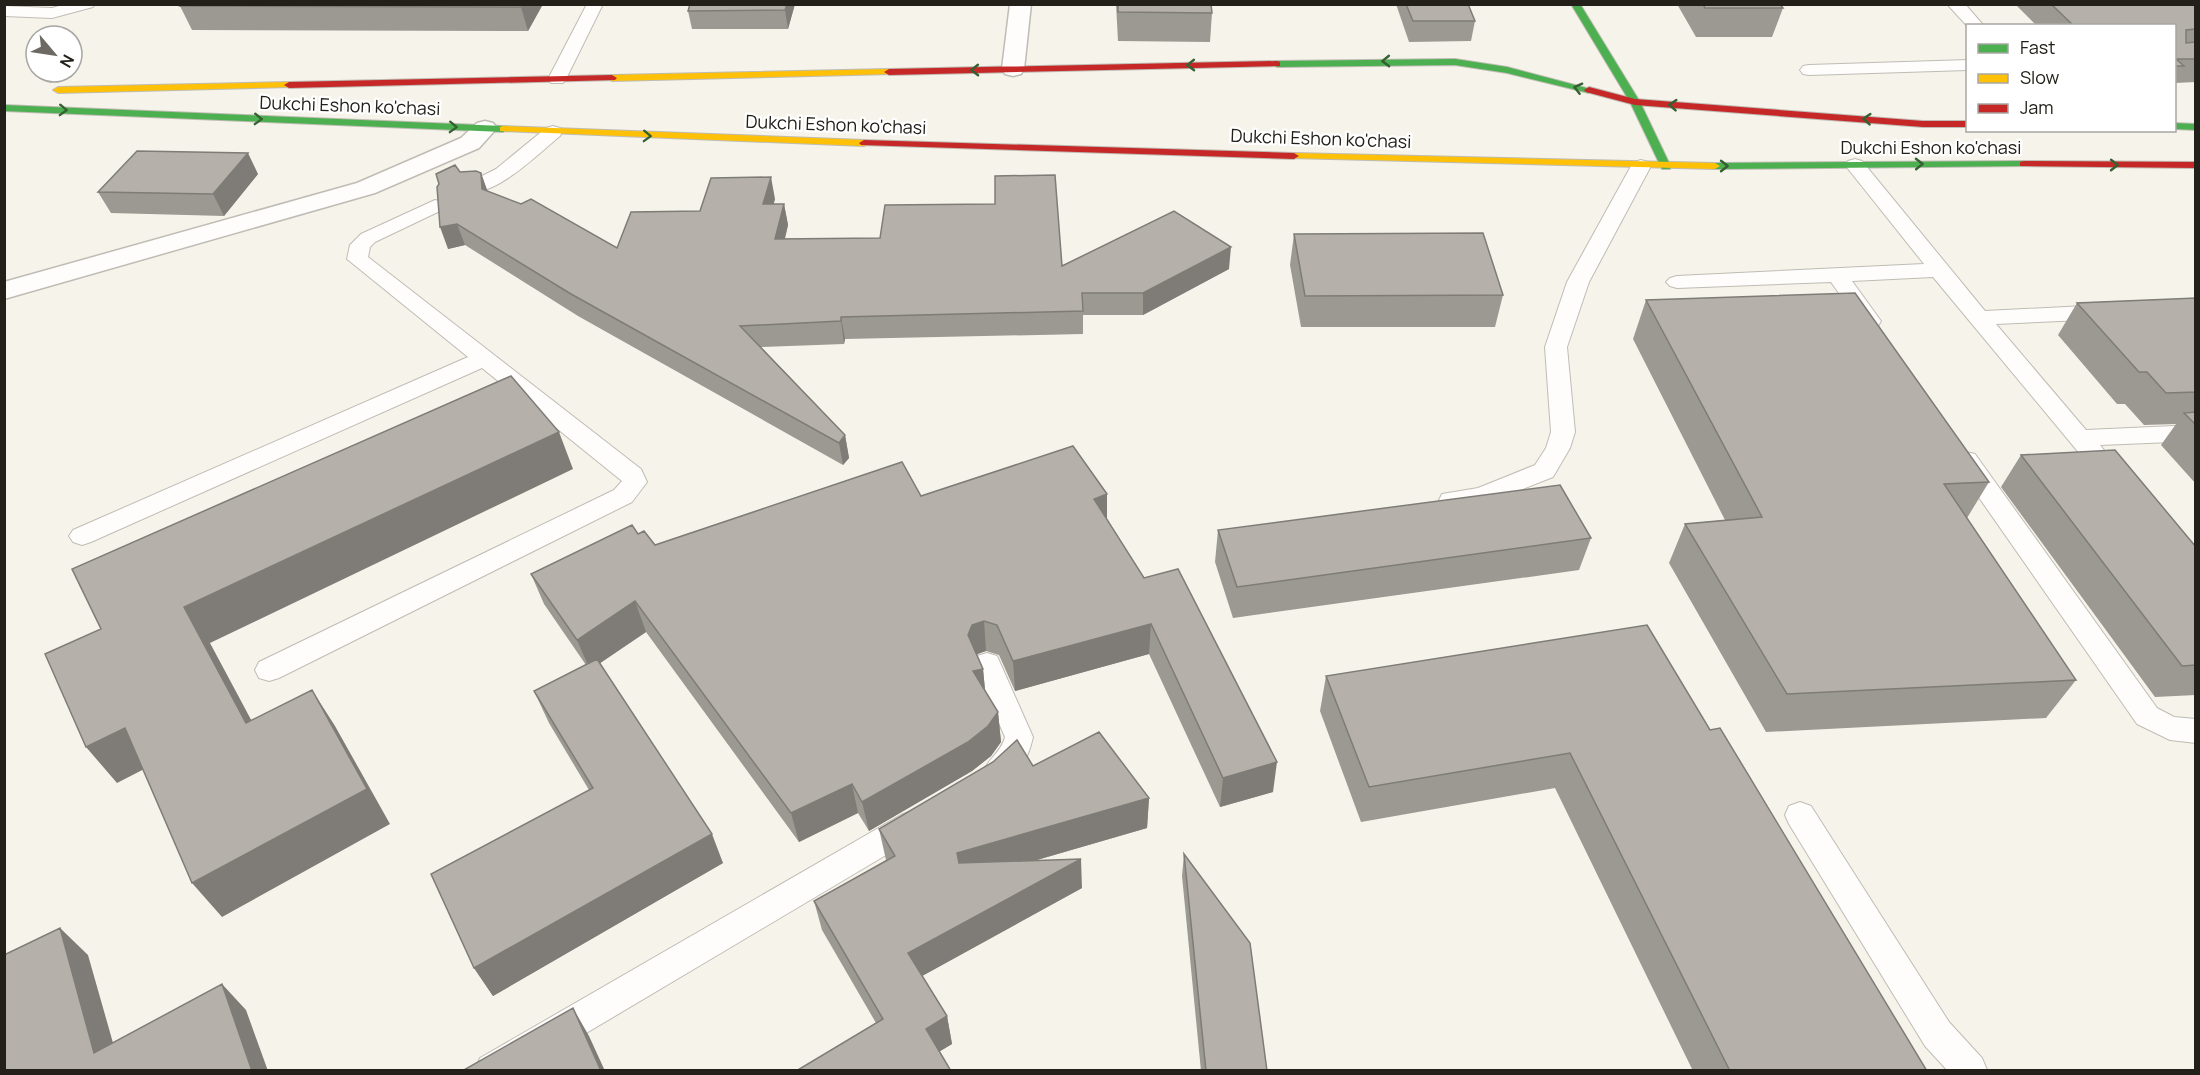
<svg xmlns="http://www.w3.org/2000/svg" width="2200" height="1075" font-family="Manrope,sans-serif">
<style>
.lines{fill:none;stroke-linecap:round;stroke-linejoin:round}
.lane-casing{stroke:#bebcb4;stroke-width:2}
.street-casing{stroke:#bebcb4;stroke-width:3}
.fast-casing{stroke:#bebcb4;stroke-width:2}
.slow-casing{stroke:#bebcb4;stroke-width:2}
.jam-casing{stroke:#bebcb4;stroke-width:2}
.lane{fill:#fefdfc;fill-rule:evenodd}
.street{fill:#fefdfc;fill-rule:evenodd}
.fast{fill:#4caf50;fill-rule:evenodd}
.slow{fill:#ffc107;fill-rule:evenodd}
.jam{fill:#c62828;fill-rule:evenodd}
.wall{fill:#9c9892}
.shaded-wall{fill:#7f7c77}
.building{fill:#b5b1aa;stroke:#7f7c77;stroke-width:1.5}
.oneway{stroke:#356032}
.labels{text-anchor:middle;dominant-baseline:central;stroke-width:4.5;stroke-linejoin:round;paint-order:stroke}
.far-street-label{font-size:18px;fill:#222019;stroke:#fff}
</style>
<rect width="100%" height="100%" fill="#f6f4ea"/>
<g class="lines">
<defs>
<path id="lane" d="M 66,4 L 95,4 L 93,7 L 52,18 L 4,16 L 4,6 L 52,8 Z
M 587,4 L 603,4 L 566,79 L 563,83 L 551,83 L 548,79 Z
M 1947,4 L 1965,4 L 1984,26 L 1968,27 Z
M 1968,60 L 1968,70 L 1809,75 L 1803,74 L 1800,70 L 1803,66 L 1809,65 Z
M 553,126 L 560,128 L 562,132 L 560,136 C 540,152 495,198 468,191 L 465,187 L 468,183 L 496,169 L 546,128 Z
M 1855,159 L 1862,161 L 1985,311 L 2105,305 L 2113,307 L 2116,312 L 2113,317 L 2105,319 L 1996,324 L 2086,430 L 2196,425 L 2196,441 L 2100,445 L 2125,477 L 2122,483 L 2113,485 L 2104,483 L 1933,277 L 1852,281 L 1881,321 L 1878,326 L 1870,328 L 1862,326 L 1831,282 L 1677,288 L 1670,286 L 1666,282 L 1670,278 L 1677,276 L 1924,264 L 1845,165 L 1848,161 Z
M 1641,160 L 1648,162 L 1651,166 L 1589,282 L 1567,347 L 1575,432 L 1570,448 L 1553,477 L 1482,505 L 1451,509 L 1442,506 L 1439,500 L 1442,494 L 1478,488 L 1535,465 L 1546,448 L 1551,432 L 1545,347 L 1567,282 L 1631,166 L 1634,162 Z
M 435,200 L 442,202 L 445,206 L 442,210 L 375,242 L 370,247 L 368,257 L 641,469 L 647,482 L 632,502 L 279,678 L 269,681 L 259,678 L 255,670 L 259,662 L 614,490 L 622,481 L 482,368 L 91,542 L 82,545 L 73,542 L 69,536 L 73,530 L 468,357 L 347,259 L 350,245 L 361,234 Z
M 1966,452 L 1975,454 L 2157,708 L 2174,717 L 2196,719 L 2196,743 L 2170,740 L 2137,724 L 1957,466 L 1954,460 L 1957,454 Z
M 987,653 L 997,656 L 1033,737 C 1028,759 1016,788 989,779 L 984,770 C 991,756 1001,752 1005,737 L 973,664 L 977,656 Z
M 1800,802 L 1811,806 L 1949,1022 L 1982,1058 L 1987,1070 L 1947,1070 L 1925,1046 L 1789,824 L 1785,815 L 1789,806 Z
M 912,811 L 923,815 L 927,824 L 923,833 L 524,1070 L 475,1070 L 480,1058 L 901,815 Z"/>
<path id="street" d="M 1010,4 L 1031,4 L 1024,69 L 1021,74 L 1013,76 L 1005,74 L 1002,69 Z
M 485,121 L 493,123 L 497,128 L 479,148 L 375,193 L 4,299 L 4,282 L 357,183 L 461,138 L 477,123 Z"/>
<path id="fast" d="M 1571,4 L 1580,4 L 1640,102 L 1671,167 L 1670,169 L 1662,169 L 1661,167 L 1630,102 Z
M 1455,59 L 1507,67 L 1594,90 L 1589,93 L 1507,73 L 1455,65 L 1277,67 L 1272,64 L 1277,61 Z
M 4,105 L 503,126 L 508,129 L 503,132 L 4,111 Z
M 2174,123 L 2196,124 L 2196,130 L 2174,129 Z
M 2024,161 L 2028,162 L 2028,166 L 1715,169 L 1710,166 L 1715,163 Z"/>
<path id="slow" d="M 889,69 L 894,72 L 892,74 L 612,81 L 607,78 L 612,75 Z
M 289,82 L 294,85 L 292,87 L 58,93 L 53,90 L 58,87 Z
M 503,126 L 864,140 L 869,143 L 864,146 L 500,131 L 500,127 Z
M 1294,153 L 1715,163 L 1720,166 L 1715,169 L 1290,158 L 1289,156 Z"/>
<path id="jam" d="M 1277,61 L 1280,62 L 1280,66 L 889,75 L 884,72 L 889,69 Z
M 612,75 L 617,78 L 615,80 L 289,88 L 284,85 L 289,82 Z
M 1589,87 L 1635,99 L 1923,121 L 1968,121 L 1968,127 L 1923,127 L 1635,105 L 1586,92 L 1584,90 Z
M 864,140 L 1294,153 L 1299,156 L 1294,159 L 861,145 L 859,143 Z
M 2024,161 L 2196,162 L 2196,168 L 2020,166 L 2020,162 Z"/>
</defs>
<use href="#lane" class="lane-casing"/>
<use href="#street" class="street-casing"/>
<use href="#fast" class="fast-casing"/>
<use href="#slow" class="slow-casing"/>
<use href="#jam" class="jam-casing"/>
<use href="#lane" class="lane"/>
<use href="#street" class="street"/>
<use href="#fast" class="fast"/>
<use href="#slow" class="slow"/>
<use href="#jam" class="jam"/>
</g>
<path class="wall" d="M 543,4 L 528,31 L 192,30 L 180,6 Z
M 690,4 L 795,4 L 788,29 L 692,29 L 688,11 Z
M 1116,4 L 1211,4 L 1212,13 L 1210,42 L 1118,41 Z
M 1396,4 L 1468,4 L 1475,21 L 1471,41 L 1409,42 Z
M 1677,4 L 1780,4 L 1783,8 L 1772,37 L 1696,37 Z
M 2015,4 L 2196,4 L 2196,82 L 2175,83 L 2175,26 L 2037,26 Z
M 460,172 L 481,173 L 487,191 L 617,248 L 700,211 L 775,199 L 773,204 L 784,204 L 788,225 L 785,239 L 1062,266 L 1229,269 L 1143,315 L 1083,315 L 1083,334 L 845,339 L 844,344 L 761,347 L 845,435 L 849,458 L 843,465 L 578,316 L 465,245 L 448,249 Z
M 258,174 L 224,216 L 111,213 L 98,192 Z
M 1294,234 L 1503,295 L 1495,327 L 1301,327 L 1290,265 Z
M 2196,298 L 2196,484 L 2161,445 L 2176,424 L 2144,425 L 2125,404 L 2117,404 L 2058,335 L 2077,303 Z
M 1646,300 L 1989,482 L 1967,518 L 2076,680 L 2046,718 L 1766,732 L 1669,563 L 1685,524 L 1725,520 L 1633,339 Z
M 2021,455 L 2196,547 L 2196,695 L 2155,697 L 2001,487 Z
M 1107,494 L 1107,519 L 1273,792 L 1220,807 L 1149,654 L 1015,691 L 999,655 L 986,651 L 977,654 L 983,669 L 985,691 L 998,712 L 1001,742 L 991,756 L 972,771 L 869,831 L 858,813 L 799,842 L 646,632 L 600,663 L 723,863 L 493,996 L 474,968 L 589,790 L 549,723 L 534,691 L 586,665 L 544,604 L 531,574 L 638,534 L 655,545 L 921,496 Z
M 1218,530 L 1591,538 L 1579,570 L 1233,618 L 1215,562 Z
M 1326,676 L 1710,730 L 1927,1071 L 1693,1071 L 1555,788 L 1361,822 L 1320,711 Z
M 1033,766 L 1149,798 L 1147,828 L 1037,860 L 1082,888 L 922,976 L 947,1016 L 952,1044 L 940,1051 L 876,1023 L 822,930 L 814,901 L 886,860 L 879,829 Z
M 1184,854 L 1267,1071 L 1201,1071 L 1182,876 Z"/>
<path class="shaded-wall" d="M 522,4 L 543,4 L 528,31 L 521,7 Z
M 787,4 L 795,4 L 788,29 L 785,10 Z
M 248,153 L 258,174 L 224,216 L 213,194 Z
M 481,173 L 489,195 L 482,189 Z
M 771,177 L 775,199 L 768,225 L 763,204 Z
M 784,204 L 788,225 L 779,261 L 775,239 Z
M 457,224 L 465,245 L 448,249 L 440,227 Z
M 1231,247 L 1229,269 L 1143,315 L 1143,293 Z
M 841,317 L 845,339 L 844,344 L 841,321 Z
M 559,432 L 573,469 L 210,643 L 272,759 L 246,723 L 184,607 Z
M 845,435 L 849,458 L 843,465 L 839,443 Z
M 1107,494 L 1107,525 L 1094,499 Z
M 635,601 L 646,632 L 590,670 L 577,640 Z
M 984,621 L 986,651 L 975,655 L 968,635 L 972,625 Z
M 1151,624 L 1149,654 L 1015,691 L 1013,661 Z
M 983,669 L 986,699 L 973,671 Z
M 312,690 L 335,726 L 390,824 L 222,917 L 192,883 Z
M 998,712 L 1001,742 L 991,756 L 972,771 L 869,831 L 862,802 Z
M 125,728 L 154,764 L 117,783 L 86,747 Z
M 1277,762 L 1273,792 L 1220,807 L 1223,778 Z
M 852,784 L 858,813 L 799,842 L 791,813 Z
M 1149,798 L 1147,828 L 961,882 L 957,853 Z
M 712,834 L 723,863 L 493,996 L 474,968 Z
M 1081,859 L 1082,888 L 913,981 L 908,953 Z
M 60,928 L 88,955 L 121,1071 L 94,1053 Z
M 222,984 L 246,1010 L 268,1071 L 252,1071 Z
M 573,1008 L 589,1036 L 605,1071 L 601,1071 Z
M 947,1016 L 952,1044 L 932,1056 L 926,1029 Z"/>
<path class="building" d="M 182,4 L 522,4 L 521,7 L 180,6 Z
M 690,4 L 787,4 L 785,10 L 688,11 Z
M 1118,4 L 1211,4 L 1212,13 L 1118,12 Z
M 1406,4 L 1468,4 L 1475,21 L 1413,21 Z
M 1703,4 L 1780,4 L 1783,8 L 1705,8 Z
M 2051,4 L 2196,4 L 2196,29 L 2186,30 L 2186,43 L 2196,42 L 2196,59 L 2176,59 L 2184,66 L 2175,66 L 2175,26 L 2074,26 Z
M 137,151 L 248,153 L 213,194 L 98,192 Z
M 455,165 L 460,172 L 476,171 L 481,173 L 482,189 L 521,204 L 531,199 L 617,248 L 631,212 L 700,211 L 711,178 L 771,177 L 763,204 L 784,204 L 775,239 L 880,238 L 885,205 L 995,204 L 995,176 L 1055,175 L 1062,266 L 1174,211 L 1231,247 L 1143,293 L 1082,293 L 1083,311 L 841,317 L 841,321 L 740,326 L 845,435 L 839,443 L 571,294 L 457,224 L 440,227 L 437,187 L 439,184 L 436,174 Z
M 1483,233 L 1503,295 L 1305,296 L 1294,234 Z
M 1855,293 L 1989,482 L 1944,484 L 2076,680 L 1787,694 L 1685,524 L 1762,517 L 1646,300 Z
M 2196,298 L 2196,392 L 2166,393 L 2147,372 L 2139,372 L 2077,303 Z
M 511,376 L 559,432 L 184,607 L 246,723 L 312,690 L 367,789 L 192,883 L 125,728 L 86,747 L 45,654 L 101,629 L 72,569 Z
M 2196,412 L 2196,425 L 2184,413 Z
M 1073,446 L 1107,494 L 1094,499 L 1144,578 L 1178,569 L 1277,762 L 1223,778 L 1151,624 L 1013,661 L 997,625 L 984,621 L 972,625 L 968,635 L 983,669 L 973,671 L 998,712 L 988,726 L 968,742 L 862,802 L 852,784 L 791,813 L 635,601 L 577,640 L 531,574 L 632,525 L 638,534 L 644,531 L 655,545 L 902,462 L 921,496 Z
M 2115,450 L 2196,547 L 2196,665 L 2182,666 L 2021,455 Z
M 1560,485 L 1591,538 L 1237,587 L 1218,530 Z
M 1647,625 L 1710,730 L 1720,728 L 1927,1071 L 1730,1071 L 1570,753 L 1369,787 L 1326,676 Z
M 597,659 L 712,834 L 474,968 L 431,874 L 593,788 L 534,691 Z
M 1099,732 L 1149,798 L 957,853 L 959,863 L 1081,859 L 908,953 L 947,1016 L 926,1029 L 951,1071 L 796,1071 L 883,1019 L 814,901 L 895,856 L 879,829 L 993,762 L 1017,740 L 1033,766 Z
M 1184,854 L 1250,943 L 1267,1071 L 1206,1071 Z
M 60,928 L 94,1053 L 222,984 L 252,1071 L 4,1071 L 4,955 Z
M 573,1008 L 601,1071 L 462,1071 Z"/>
<defs><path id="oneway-chevron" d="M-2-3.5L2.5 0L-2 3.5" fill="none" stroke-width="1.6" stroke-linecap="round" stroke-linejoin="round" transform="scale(1.5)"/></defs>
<g class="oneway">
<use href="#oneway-chevron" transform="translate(1386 61) rotate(179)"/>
<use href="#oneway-chevron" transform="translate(1191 65) rotate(179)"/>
<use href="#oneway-chevron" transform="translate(975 70) rotate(179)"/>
<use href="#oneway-chevron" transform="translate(1578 88) rotate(-166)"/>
<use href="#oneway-chevron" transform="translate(1673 105) rotate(-176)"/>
<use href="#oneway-chevron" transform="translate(63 110) rotate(2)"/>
<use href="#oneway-chevron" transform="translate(258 119) rotate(2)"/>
<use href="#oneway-chevron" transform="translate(1867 119) rotate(-176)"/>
<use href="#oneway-chevron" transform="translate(453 127) rotate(2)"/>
<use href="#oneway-chevron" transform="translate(647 136) rotate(2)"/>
<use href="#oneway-chevron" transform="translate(1919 164) rotate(-1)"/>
<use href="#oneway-chevron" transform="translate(2114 165)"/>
<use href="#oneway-chevron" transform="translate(1724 166)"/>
</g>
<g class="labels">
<g class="far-street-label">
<text transform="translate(350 105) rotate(2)">Dukchi Eshon ko'chasi</text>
<text transform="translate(836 124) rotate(2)">Dukchi Eshon ko'chasi</text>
<text transform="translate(1321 138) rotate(2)">Dukchi Eshon ko'chasi</text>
<text x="1931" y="147">Dukchi Eshon ko'chasi</text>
</g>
</g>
<rect width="2200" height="1075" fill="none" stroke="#222019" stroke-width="12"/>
<rect x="1966" y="24" width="210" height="108" fill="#ffffff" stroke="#a7a6a3" stroke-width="1.5"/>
<rect x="1978" y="44" width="30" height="9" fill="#4caf50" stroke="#a7a6a3" stroke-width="1.5"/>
<text x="2020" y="54" font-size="18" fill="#222019">Fast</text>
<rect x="1978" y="74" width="30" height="9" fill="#ffc107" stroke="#a7a6a3" stroke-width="1.5"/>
<text x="2020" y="84" font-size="18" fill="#222019">Slow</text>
<rect x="1978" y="104" width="30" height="9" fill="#c62828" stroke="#a7a6a3" stroke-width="1.5"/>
<text x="2020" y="114" font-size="18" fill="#222019">Jam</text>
<g transform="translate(54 54) rotate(119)"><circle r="28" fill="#ffffff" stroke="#a7a6a3" stroke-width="1.5"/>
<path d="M0-4.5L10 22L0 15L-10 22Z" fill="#6c6a62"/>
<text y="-9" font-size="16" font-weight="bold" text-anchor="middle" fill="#222019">N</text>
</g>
</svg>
